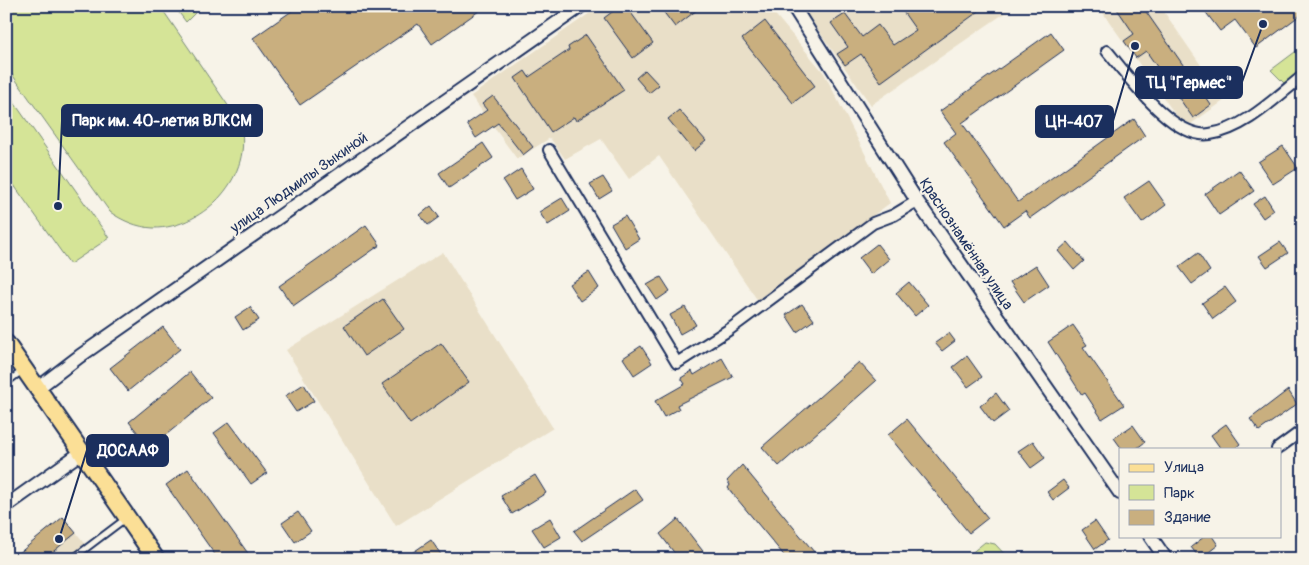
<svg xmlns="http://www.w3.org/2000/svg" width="1309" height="565" font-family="Pangolin,sans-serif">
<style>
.built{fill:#e9dfc8}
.green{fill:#d5e497;stroke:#788a7a}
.building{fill:#c9af7f;stroke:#1b2f5e}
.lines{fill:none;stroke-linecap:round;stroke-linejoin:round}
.service-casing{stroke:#1b2f5e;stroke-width:9}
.minor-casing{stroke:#1b2f5e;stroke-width:14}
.tertiary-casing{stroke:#1b2f5e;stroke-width:16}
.primary-casing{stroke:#1b2f5e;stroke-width:20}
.service{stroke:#f7f3e8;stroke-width:5}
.minor{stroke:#f7f3e8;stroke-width:10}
.tertiary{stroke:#f7f3e8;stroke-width:12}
.primary{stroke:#fbdf96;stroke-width:16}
.labels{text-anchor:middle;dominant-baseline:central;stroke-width:4.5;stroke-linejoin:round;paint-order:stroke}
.street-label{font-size:15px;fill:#1b2f5e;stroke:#f7f3e8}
.leader{fill:none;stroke:#1b2f5e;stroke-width:2}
.callout-dot{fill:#1b2f5e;stroke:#f7f3e8;stroke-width:2}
.callout{fill:#1b2f5e;stroke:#1b2f5e;stroke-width:2}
.callout-label{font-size:16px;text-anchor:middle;font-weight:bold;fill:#fff}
</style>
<rect width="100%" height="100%" fill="#f7f3e8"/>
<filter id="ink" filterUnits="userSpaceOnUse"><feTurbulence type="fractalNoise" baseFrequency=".02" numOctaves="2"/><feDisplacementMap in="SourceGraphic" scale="10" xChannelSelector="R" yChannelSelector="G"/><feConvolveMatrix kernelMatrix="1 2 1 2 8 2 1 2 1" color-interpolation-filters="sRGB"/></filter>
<g filter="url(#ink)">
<path class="built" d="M 600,6 L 768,6 L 824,73 L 890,203 L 758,301 L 659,156 L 629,179 L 601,139 L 565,159 L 550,138 L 517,159 L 471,96 Z
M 801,6 L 1015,6 L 871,105 Z
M 1098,6 L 1160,6 L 1225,100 L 1185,128 Z
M 443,252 L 553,428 L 396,526 L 286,350 Z
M 63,517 L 98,559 L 12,559 Z"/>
<path class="green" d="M 6,6 L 160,6 L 240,123 C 255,174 205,229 153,228 C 137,227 123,221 110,212 L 6,66 Z
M 174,6 L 202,6 L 186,22 Z
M 1303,46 L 1303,74 L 1285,84 L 1271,70 Z
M 6,91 L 109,238 L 70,264 L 6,174 Z
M 985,542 L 995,544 L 1009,559 L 964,559 Z"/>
<path class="building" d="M 299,6 L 486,6 L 432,44 L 418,24 L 300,105 L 253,38 Z
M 620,6 L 626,6 L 653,43 L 633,58 L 604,18 Z
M 659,6 L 702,6 L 675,27 Z
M 899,6 L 986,6 L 881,82 L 861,54 L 845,65 L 837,54 L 848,47 L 831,23 L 845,14 L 862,37 L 878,25 L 893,45 L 916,30 Z
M 1115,6 L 1142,6 L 1211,105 L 1193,118 L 1146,51 L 1136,58 L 1124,41 L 1134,34 Z
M 1201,6 L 1303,6 L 1303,13 L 1256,48 L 1235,20 L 1220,31 Z
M 765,21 L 815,86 L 793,103 L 742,39 Z
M 1051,32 L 1064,50 L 962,123 L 1018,202 L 1134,119 L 1145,136 L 1030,218 L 1025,211 L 1004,226 L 944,142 L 956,133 L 940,111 Z
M 586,35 L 624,90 L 576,121 L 574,117 L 551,132 L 515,78 L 525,71 L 529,77 L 569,50 L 568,47 Z
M 645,70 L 659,85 L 649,93 L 636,78 Z
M 493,96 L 533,147 L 523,155 L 498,123 L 476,138 L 467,124 L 487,110 L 482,104 Z
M 679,110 L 706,141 L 694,151 L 668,119 Z
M 483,143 L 493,158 L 449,188 L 439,173 Z
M 1283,146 L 1298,168 L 1273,184 L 1258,162 Z
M 521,169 L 533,189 L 515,200 L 503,181 Z
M 1239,170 L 1254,191 L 1219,215 L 1205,194 Z
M 603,177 L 612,191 L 599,199 L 590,184 Z
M 1149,181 L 1166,205 L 1142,223 L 1124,198 Z
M 1265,196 L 1274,210 L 1263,218 L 1253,204 Z
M 562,198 L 570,211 L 548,225 L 539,212 Z
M 431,206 L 439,217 L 428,225 L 420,215 Z
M 625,216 L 639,239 L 625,248 L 611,224 Z
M 366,225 L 380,245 L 293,306 L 279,286 Z
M 1068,242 L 1084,261 L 1074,270 L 1058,251 Z
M 1280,242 L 1288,253 L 1267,267 L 1259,256 Z
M 877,244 L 889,259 L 871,274 L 859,258 Z
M 1198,253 L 1210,271 L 1192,284 L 1179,267 Z
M 1036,265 L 1049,285 L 1024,302 L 1010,282 Z
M 589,272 L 599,288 L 580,301 L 569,284 Z
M 661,277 L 670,291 L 657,300 L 647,285 Z
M 909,282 L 928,305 L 915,316 L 896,293 Z
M 1225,287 L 1236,302 L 1213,319 L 1202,303 Z
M 383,299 L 404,329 L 364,356 L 344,326 Z
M 802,304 L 814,320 L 797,332 L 786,315 Z
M 250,307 L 259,320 L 243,330 L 235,317 Z
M 685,307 L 696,325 L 680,334 L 670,315 Z
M 1073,325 L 1087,345 L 1083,347 L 1124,405 L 1102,419 L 1085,393 L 1082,395 L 1048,342 Z
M 163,327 L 180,349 L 128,391 L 110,368 Z
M 949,333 L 955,341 L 942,351 L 935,343 Z
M 441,343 L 469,382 L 410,424 L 382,384 Z
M 641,346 L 652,363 L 634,375 L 623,358 Z
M 967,356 L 982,377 L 968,387 L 953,367 Z
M 722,358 L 733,377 L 677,405 L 679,409 L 664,417 L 655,401 L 685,384 L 681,378 L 692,371 L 694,375 Z
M 859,362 L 876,381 L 779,466 L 762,447 Z
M 190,372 L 211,398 L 150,448 L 129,422 Z
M 304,384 L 314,401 L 296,412 L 285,396 Z
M 1288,390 L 1297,404 L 1259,431 L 1250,419 Z
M 996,393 L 1009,411 L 993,423 L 980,406 Z
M 907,419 L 988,518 L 969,533 L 888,435 Z
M 229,422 L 267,473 L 251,484 L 214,433 Z
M 1226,424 L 1240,444 L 1234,449 L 1221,449 L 1211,435 Z
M 1133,425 L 1145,442 L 1136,449 L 1122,449 L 1114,438 Z
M 1033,441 L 1045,458 L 1031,468 L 1018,451 Z
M 742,465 L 794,528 L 820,559 L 787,559 L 728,488 L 730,485 L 727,481 Z
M 188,469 L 252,559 L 218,559 L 206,542 L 166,485 Z
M 535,475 L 546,493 L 512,514 L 501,496 Z
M 1063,480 L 1069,488 L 1053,500 L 1047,492 Z
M 635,489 L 643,500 L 582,541 L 574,531 Z
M 298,512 L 311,531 L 295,542 L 282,523 Z
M 63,517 L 76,533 L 44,559 L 12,559 Z
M 550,518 L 561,537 L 544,547 L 532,529 Z
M 678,519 L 709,559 L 679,559 L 660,534 Z
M 1095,521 L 1108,540 L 1095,549 L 1082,530 Z
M 1205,536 L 1212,536 L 1218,545 L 1200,559 L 1191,547 Z
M 431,540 L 444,559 L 403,559 Z"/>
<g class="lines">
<defs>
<path id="service" d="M 6,383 L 22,371
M 72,559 L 125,519"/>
<path id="minor" d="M 1107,51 C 1129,77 1173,140 1210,134 C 1245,129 1276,97 1303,76
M 549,150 L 677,363 L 730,329 L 873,223 L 894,215 L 917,201
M 1277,449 L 1303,430"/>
<path id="tertiary" d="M 793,6 L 917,201 L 1120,493
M 38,388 L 80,356 L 581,6
M 6,506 L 82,452
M 1150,536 L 1166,559"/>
<path id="primary" d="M 6,343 L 156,559"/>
</defs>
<use href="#service" class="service-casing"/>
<use href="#minor" class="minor-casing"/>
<use href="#tertiary" class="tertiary-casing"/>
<use href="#primary" class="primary-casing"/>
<use href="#service" class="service"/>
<use href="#minor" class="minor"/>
<use href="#tertiary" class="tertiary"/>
<use href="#primary" class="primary"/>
</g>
</g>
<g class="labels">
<g class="street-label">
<text transform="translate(299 183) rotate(-35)">улица Людмилы Зыкиной</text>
<text transform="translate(966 244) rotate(56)">Краснознамённая улица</text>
</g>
</g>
<path class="leader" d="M1263 24L1242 82M58 206L62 121M1135 46L1113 121M59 539L87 450"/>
<g class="callout-dot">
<circle cx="1263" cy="24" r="5"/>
<circle cx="58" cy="206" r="5"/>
<circle cx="1135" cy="46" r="5"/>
<circle cx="59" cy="539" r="5"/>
</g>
<g class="callout">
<rect x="1136" y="67" width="106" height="31" rx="5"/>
<rect x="62" y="105" width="200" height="31" rx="5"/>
<rect x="1036" y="106" width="77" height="31" rx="5"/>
<rect x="87" y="435" width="81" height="31" rx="5"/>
</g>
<g class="callout-label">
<text x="1189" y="88">ТЦ "Гермес"</text>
<text x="162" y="126">Парк им. 40-летия ВЛКСМ</text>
<text x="1074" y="127">ЦН-407</text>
<text x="128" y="456">ДОСААФ</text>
</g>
<rect width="1309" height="565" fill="none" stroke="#f7f3e8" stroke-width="25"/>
<rect x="12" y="12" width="1284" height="540" fill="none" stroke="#1b2f5e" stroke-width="2" filter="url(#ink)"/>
<rect x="1119" y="448" width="162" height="90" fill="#f7f3e8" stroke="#9fa5b1"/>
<rect x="1129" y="464" width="25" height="8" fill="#fbdf96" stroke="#9fa5b1"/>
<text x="1164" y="472" font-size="15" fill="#1b2f5e">Улица</text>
<rect x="1129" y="485" width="25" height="15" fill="#d5e497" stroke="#9fa5b1"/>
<text x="1164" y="498" font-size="15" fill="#1b2f5e">Парк</text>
<rect x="1129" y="510" width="25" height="15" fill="#c9af7f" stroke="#9fa5b1"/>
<text x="1164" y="522" font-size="15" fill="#1b2f5e">Здание</text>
</svg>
